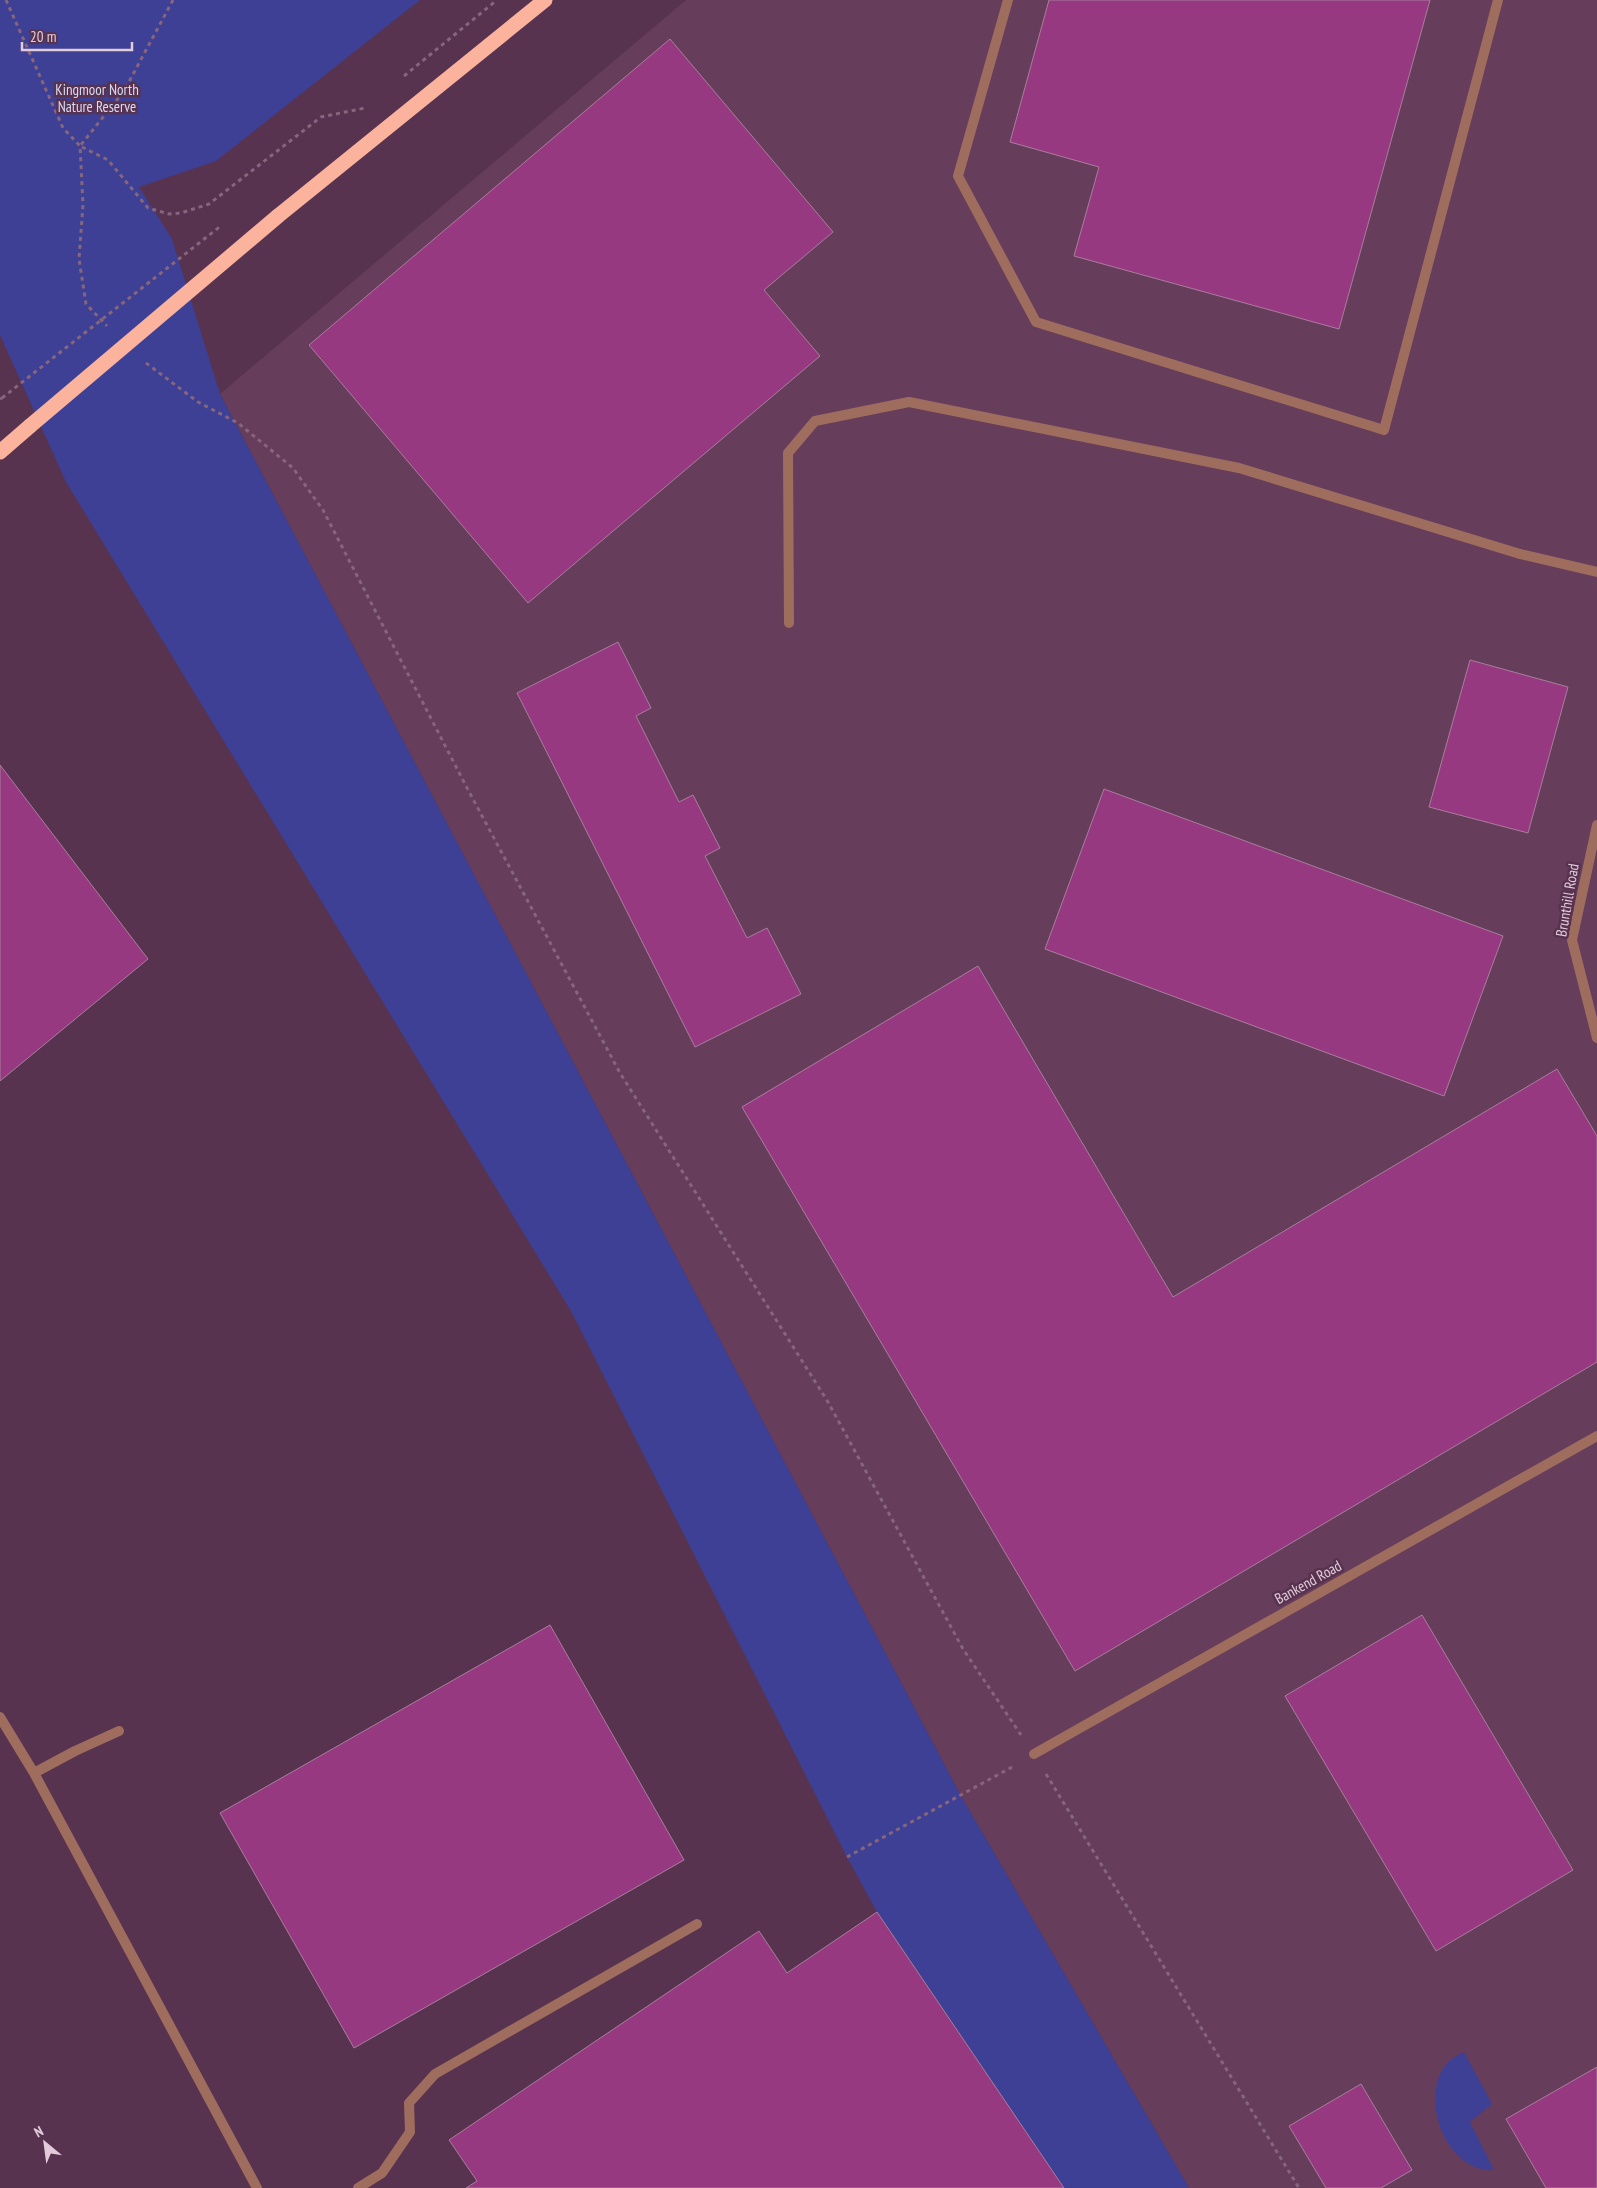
<svg xmlns="http://www.w3.org/2000/svg" width="1597" height="2188" font-family="'PT Sans Narrow',sans-serif">
<style>
.built{fill:#673d5c}
.green{fill:#3d4094}
.building{fill:#963981;stroke:#a97e9c}
.lines{fill:none;stroke-linecap:round;stroke-linejoin:round}
.path{stroke:#86657d;stroke-width:3;stroke-dasharray:4 4;stroke-linecap:butt}
.lane{stroke:#9f6d5e;stroke-width:10}
.street{stroke:#9f6d5e;stroke-width:10}
.highway{stroke:#fcb39d;stroke-width:15}
.path-bridge{stroke:#86657d;stroke-width:3;stroke-dasharray:4 4;stroke-linecap:butt}
.highway-bridge{stroke:#fcb39d;stroke-width:15}
.labels{text-anchor:middle;dominant-baseline:central;stroke-width:5;stroke-linejoin:round;paint-order:stroke}
.park-label{font-size:15px;fill:#d6dbf5;stroke:#58334f}
.street-label{font-size:15px;fill:#e2cbdb;stroke:#58334f}
</style>
<rect width="100%" height="100%" fill="#58334f"/>
<path class="built" d="M 686,0 L 1597,0 L 1597,2188 L 1189,2188 L 961,1796 L 220,394 Z"/>
<path class="green" d="M 0,0 L 420,0 L 216,161 L 139,187 L 172,239 L 220,394 L 961,1796 L 1189,2188 L 1064,2188 L 877,1912 L 847,1857 L 571,1311 L 66,482 L 0,335 Z
M 1464,2052 L 1492,2104 L 1470,2122 L 1494,2170 C 1449,2172 1423,2109 1441,2072 C 1446,2062 1455,2056 1464,2052 Z"/>
<path class="building" d="M 1049,0 L 1430,0 L 1339,329 L 1074,256 L 1099,167 L 1010,142 Z
M 670,39 L 833,232 L 764,290 L 820,356 L 528,603 L 309,345 Z
M 618,642 L 651,708 L 636,716 L 679,802 L 693,795 L 720,848 L 705,856 L 747,938 L 767,928 L 801,994 L 695,1047 L 517,693 Z
M 1470,660 L 1568,687 L 1528,833 L 1429,807 Z
M 0,765 L 148,959 L 0,1081 Z
M 1104,789 L 1503,936 L 1444,1096 L 1045,949 Z
M 978,966 L 1173,1297 L 1557,1069 L 1597,1136 L 1597,1362 L 1075,1671 L 742,1107 Z
M 1422,1615 L 1573,1870 L 1436,1951 L 1285,1696 Z
M 550,1625 L 684,1860 L 354,2048 L 220,1813 Z
M 877,1912 L 1064,2188 L 466,2188 L 477,2181 L 449,2140 L 759,1931 L 787,1973 Z
M 1597,2067 L 1597,2188 L 1546,2188 L 1506,2119 Z
M 1361,2084 L 1412,2170 L 1381,2188 L 1326,2188 L 1289,2126 Z"/>
<g class="lines">
<path class="path" d="M 6,0 L 63,128 L 80,146 L 83,205 L 79,259 L 86,304 L 107,326
M 173,0 L 124,91 L 80,146 L 108,160 L 148,208 L 169,214 L 181,213 L 209,204 L 321,117 L 365,108
M 404,76 L 497,0
M 146,363 L 198,402 L 238,423 L 293,468 L 323,510 L 466,786 L 620,1073 L 828,1402 L 963,1649 L 1021,1735
M 0,399 L 2,398
M 1046,1774 L 1299,2188
M 847,1857 L 1014,1766"/>
<path class="lane" d="M 1008,0 L 958,176 L 1036,322 L 1384,430 L 1498,0
M 789,623 L 788,453 L 815,421 L 909,402 L 1239,468 L 1520,554
M 0,1717 L 34,1773 L 257,2188
M 34,1773 L 75,1751 L 119,1731
M 358,2188 L 382,2173 L 410,2132 L 409,2103 L 435,2074 L 697,1924"/>
<path class="street" d="M 1520,554 L 1597,572
M 1597,825 L 1572,940 L 1597,1038
M 1034,1754 L 1597,1436"/>
<path class="highway" d="M 278,216 L 545,0
M 0,452 L 30,426"/>
<path class="path-bridge" d="M 2,398 L 222,225"/>
<path class="highway-bridge" d="M 30,426 L 278,216"/>
</g>
<g class="labels">
<g class="park-label">
<text x="97" y="89">Kingmoor North<tspan x="97" dy="17">Nature Reserve</tspan></text>
</g>
<g class="street-label">
<text transform="translate(1567 900) rotate(-80)">Brunthill Road</text>
<text transform="translate(1308 1582) rotate(-29)">Bankend Road</text>
</g>
</g>
<g transform="translate(45 2143) rotate(331)" stroke="#58334f" stroke-width="4" paint-order="stroke">
<path d="M0-4L9 19L0 12L-9 19Z" fill="#e2cbdb"/>
<text y="-8" font-size="14" font-weight="bold" text-anchor="middle" fill="#e2cbdb">N</text>
</g>
<path d="M22 42v8h110v-8" fill="none" stroke="#e2cbdb" stroke-width="2.5"/>
<text x="30" y="42" font-size="15" fill="#e2cbdb" stroke="#58334f" stroke-width="4" paint-order="stroke">20 m</text>
</svg>
